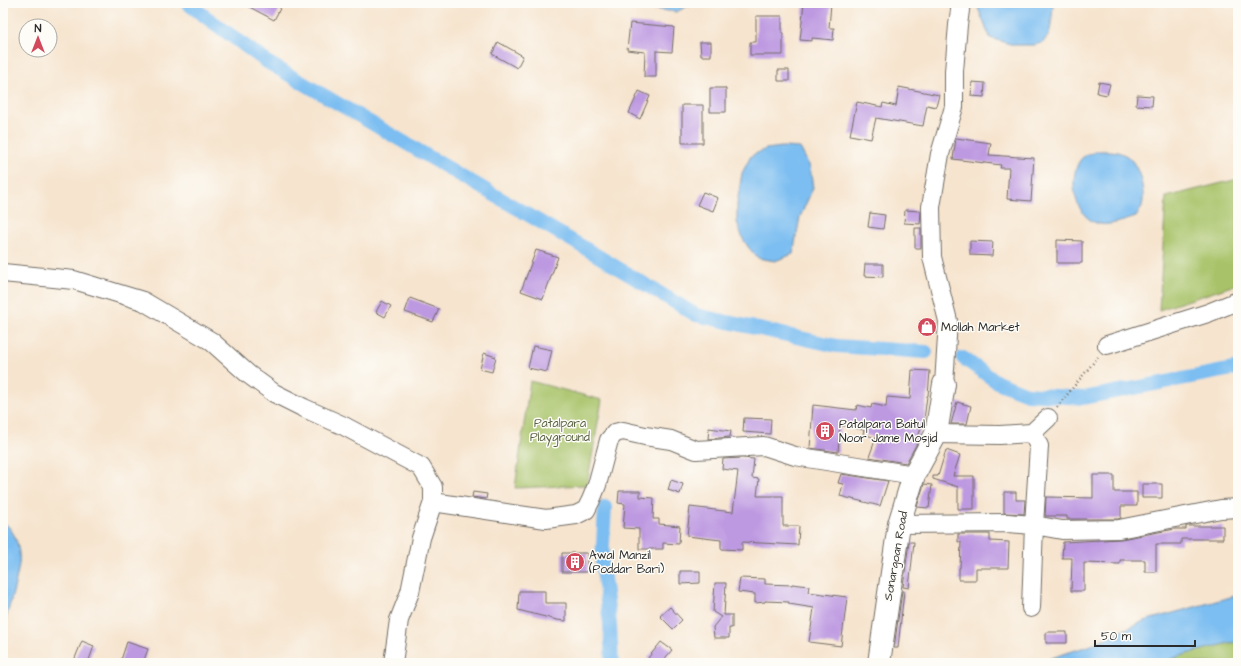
<svg xmlns="http://www.w3.org/2000/svg" width="1241" height="666" font-family="'Architects Daughter',sans-serif">
<style>
.green{fill:#a7c268;stroke:#69764a}
.water{fill:#7cbef1;stroke:#54748e}
.lines{fill:none;stroke-linecap:round;stroke-linejoin:round}
.canal{stroke:#7cbef1;stroke-width:14}
.building{fill:#bd99e1}
.minor-casing{stroke:#726c64;stroke-width:20}
.major-casing{stroke:#726c64;stroke-width:24}
.path{stroke:#726c64;stroke-width:2.5;stroke-dasharray:1 3;stroke-linecap:butt}
.minor{stroke:#fff;stroke-width:18}
.major{stroke:#fff;stroke-width:22}
.labels{text-anchor:middle;dominant-baseline:central;stroke-width:3;stroke-linejoin:round;paint-order:stroke}
.poi-label{font-size:12px;fill:#2b2b2b;stroke:#fdfcf7;text-anchor:start}
.park-label{font-size:12px;fill:#566040;stroke:#fdfcf7}
.street-label{font-size:12px;fill:#2b2b2b;stroke:#fdfcf7}
</style>
<rect width="100%" height="100%" fill="#fdfcf7"/>
<filter id="ink" filterUnits="userSpaceOnUse"><feTurbulence type="fractalNoise" baseFrequency=".025" numOctaves="2"/><feDisplacementMap in="SourceGraphic" scale="8" xChannelSelector="R" yChannelSelector="G"/><feConvolveMatrix kernelMatrix="1 2 1 2 8 2 1 2 1" color-interpolation-filters="sRGB"/></filter>
<filter id="wash" filterUnits="userSpaceOnUse"><feTurbulence type="fractalNoise" baseFrequency=".012" numOctaves="4" result="noise"/><feDisplacementMap in="SourceGraphic" scale="16" xChannelSelector="R" yChannelSelector="G"/><feGaussianBlur stdDeviation="0.9" result="paint"/><feColorMatrix in="noise" values="0 0 0 0 0 0 0 0 0 0 0 0 0 0 0 0 0 1.4 0 .05"/><feComposite in="paint" operator="in"/></filter>
<g filter="url(#wash)">
<rect width="100%" height="100%" fill="#f6e4ce"/>
<path class="green" d="M 1238,179 L 1238,284 L 1159,310 L 1166,197 Z
M 530,381 L 602,400 L 587,485 L 515,488 Z
M 1238,632 L 1238,663 L 1109,663 Z"/>
<path class="water" d="M 651,3 L 694,3 L 676,12 L 654,9 Z
M 976,3 L 1053,3 L 1052,20 L 1049,35 L 1042,43 L 1034,45 L 1014,45 L 990,38 Z
M 782,147 L 800,148 L 810,167 L 813,188 L 800,217 L 793,254 L 775,261 L 758,258 L 749,248 L 743,239 L 737,222 L 737,204 L 742,173 L 751,156 L 766,149 Z
M 1098,151 C 1108,151 1116,150 1125,155 C 1139,162 1146,192 1142,206 C 1140,210 1138,214 1136,217 C 1127,220 1109,226 1100,224 C 1074,219 1067,177 1081,159 C 1084,155 1093,153 1098,151 Z
M 3,522 C 15,529 21,550 19,564 C 16,585 8,610 3,631 Z
M 1238,595 L 1238,642 L 1229,643 L 1190,653 L 1159,663 L 1036,663 L 1088,646 L 1144,621 Z"/>
<g class="lines">
<path class="canal" d="M 187,3 L 267,62 L 583,247 L 696,315 L 837,346 L 926,352
M 963,358 L 997,382 L 1027,394 L 1083,398 L 1238,368
M 605,507 L 602,562 L 610,624 L 612,663"/>
</g>
<g id="blocks">
<path class="building" d="M 242,3 L 283,3 L 274,20 Z
M 804,3 L 831,3 L 829,28 L 834,28 L 833,40 L 812,38 L 812,41 L 800,40 Z
M 756,16 L 782,16 L 782,33 L 783,33 L 783,55 L 750,55 L 750,42 L 756,42 Z
M 630,23 L 674,27 L 672,52 L 656,51 L 656,77 L 644,77 L 645,52 L 627,50 Z
M 498,42 L 523,56 L 517,68 L 492,54 Z
M 700,42 L 711,42 L 711,56 L 701,56 Z
M 778,70 L 789,70 L 789,81 L 778,81 Z
M 972,82 L 985,83 L 984,97 L 971,96 Z
M 1099,82 L 1110,84 L 1107,95 L 1097,93 Z
M 899,87 L 939,95 L 936,107 L 927,105 L 923,126 L 876,118 L 871,139 L 850,135 L 857,102 L 882,107 L 883,103 L 896,106 Z
M 710,88 L 726,88 L 726,112 L 710,112 Z
M 639,91 L 650,96 L 640,119 L 629,113 Z
M 1137,95 L 1153,96 L 1152,106 L 1136,105 Z
M 682,105 L 703,105 L 703,143 L 682,143 Z
M 956,138 L 991,143 L 989,155 L 1034,158 L 1031,201 L 1007,199 L 1009,168 L 1000,168 L 1001,165 L 953,159 Z
M 703,192 L 718,198 L 713,211 L 697,205 Z
M 905,210 L 921,211 L 920,224 L 904,223 Z
M 870,213 L 885,215 L 883,229 L 868,227 Z
M 915,228 L 921,228 L 921,248 L 915,248 Z
M 1057,240 L 1082,241 L 1082,263 L 1057,263 Z
M 970,241 L 993,242 L 992,256 L 970,255 Z
M 536,250 L 558,257 L 543,299 L 521,291 Z
M 865,264 L 883,264 L 883,277 L 864,276 Z
M 410,298 L 439,309 L 433,322 L 405,312 Z
M 382,301 L 391,306 L 385,317 L 376,312 Z
M 533,346 L 552,350 L 547,372 L 528,368 Z
M 484,353 L 496,357 L 492,372 L 480,369 Z
M 912,370 L 930,371 L 928,396 L 927,396 L 924,420 L 923,420 L 916,445 L 906,463 L 869,457 L 876,438 L 863,434 L 864,430 L 840,425 L 838,452 L 810,448 L 813,405 L 856,410 L 857,405 L 871,408 L 872,404 L 886,407 L 887,397 L 910,399 Z
M 957,402 L 971,406 L 967,424 L 951,424 Z
M 744,418 L 771,419 L 770,434 L 743,432 Z
M 709,428 L 731,431 L 730,437 L 708,439 Z
M 946,450 L 960,455 L 953,476 L 974,476 L 974,509 L 958,509 L 958,487 L 933,479 L 933,476 L 938,476 Z
M 742,458 L 754,459 L 752,478 L 759,479 L 757,496 L 783,496 L 783,526 L 799,526 L 798,545 L 742,542 L 742,550 L 721,549 L 721,540 L 687,536 L 690,507 L 733,512 L 738,471 L 722,469 L 723,459 Z
M 841,474 L 888,481 L 880,506 L 840,496 L 843,484 L 838,483 Z
M 1093,475 L 1114,475 L 1114,492 L 1137,492 L 1137,506 L 1121,506 L 1121,518 L 1118,519 L 1067,519 L 1067,516 L 1045,516 L 1046,497 L 1093,498 Z
M 671,480 L 683,484 L 680,494 L 668,490 Z
M 924,484 L 932,485 L 929,508 L 917,507 Z
M 1142,484 L 1162,484 L 1162,498 L 1142,498 Z
M 619,491 L 640,491 L 640,497 L 654,498 L 653,519 L 659,519 L 659,524 L 680,526 L 679,544 L 663,543 L 663,549 L 639,549 L 639,529 L 623,528 L 625,504 L 618,503 Z
M 473,492 L 487,494 L 486,499 L 472,497 Z
M 1004,492 L 1016,492 L 1016,500 L 1025,500 L 1024,514 L 1004,513 Z
M 1186,526 L 1223,526 L 1223,539 L 1181,539 L 1181,544 L 1156,544 L 1156,572 L 1145,572 L 1145,560 L 1120,560 L 1120,564 L 1084,563 L 1084,591 L 1071,591 L 1072,558 L 1062,558 L 1063,542 L 1121,539 L 1175,529 L 1186,529 Z
M 958,534 L 990,534 L 990,541 L 1009,542 L 1008,568 L 976,568 L 976,580 L 959,580 L 959,568 L 960,568 L 961,542 L 958,542 Z
M 909,542 L 914,542 L 909,588 L 903,587 Z
M 562,553 L 587,553 L 587,572 L 562,572 Z
M 680,571 L 700,571 L 700,583 L 680,584 Z
M 740,578 L 765,579 L 765,584 L 792,585 L 792,584 L 809,586 L 808,592 L 847,597 L 841,646 L 809,642 L 814,608 L 789,604 L 789,602 L 765,601 L 765,602 L 755,603 L 755,594 L 738,592 Z
M 715,583 L 726,583 L 724,615 L 732,615 L 732,628 L 729,628 L 729,638 L 714,638 L 713,627 L 721,617 L 713,612 Z
M 519,591 L 545,591 L 545,603 L 566,603 L 566,621 L 557,620 L 518,610 Z
M 902,591 L 904,591 L 898,648 L 894,648 Z
M 670,607 L 682,620 L 673,629 L 660,616 Z
M 1046,632 L 1067,632 L 1067,643 L 1046,643 Z
M 82,641 L 94,646 L 88,663 L 73,663 Z
M 127,642 L 148,649 L 143,663 L 120,663 Z
M 661,642 L 672,650 L 661,663 L 654,663 L 648,658 Z"/>
</g>
</g>
<g filter="url(#ink)">
<use href="#blocks" fill-opacity="0" stroke="#726c64" stroke-width="1"/>
<g class="lines">
<defs>
<path id="minor" d="M 3,273 L 74,280 L 143,301 L 211,341 L 248,374 L 274,393 L 304,408 L 344,426 L 421,467 L 433,487 L 433,502 L 421,538 L 410,592 L 399,620 L 393,663
M 1107,345 L 1208,313 L 1238,301
M 944,384 L 948,321 L 932,257 L 931,207 L 940,154 L 954,107 L 954,71 L 958,25 L 961,3
M 936,434 L 1000,435 L 1032,433 L 1048,418
M 433,502 L 546,519 L 576,515 L 586,510 L 591,500 L 597,485 L 609,440 L 615,433 L 623,431 L 645,436 L 671,440 L 696,450 L 764,446 L 795,456 L 914,475
M 899,524 L 1008,523 L 1034,525 L 1062,530 L 1119,529 L 1221,509 L 1238,508
M 1031,608 L 1034,525 L 1039,446 L 1032,433"/>
<path id="major" d="M 879,663 L 899,524 L 914,475 L 936,434 L 944,384"/>
</defs>
<use href="#minor" class="minor-casing"/>
<use href="#major" class="major-casing"/>
<path class="path" d="M 1057,407 L 1098,357"/>
<use href="#minor" class="minor"/>
<use href="#major" class="major"/>
</g>
</g>
<defs>
<symbol id="shop-disc" viewBox="-11 -11 22 22"><circle r="9.5" fill="#d1495b" stroke="#fdfcf7"/><path d="M-5-2.5h2.3a2.7 3.5 0 0 1 5.4 0H5L5.5 6h-11ZM-1.5-2.5h3a1.5 2.3 0 0 0-3 0Z" fill="#fff"/></symbol>
<symbol id="building-disc" viewBox="-11 -11 22 22"><circle r="9.5" fill="#d1495b" stroke="#fdfcf7"/><path d="M-4-6H4V6H1V3H-1V6H-4ZM-2.5-4.3h1.7v1.8h-1.7ZM.8-4.3h1.7v1.8H.8ZM-2.5-1h1.7V.8h-1.7ZM.8-1h1.7V.8H.8Z" fill="#fff"/></symbol>
</defs>
<g fill-rule="evenodd">
<use href="#shop-disc" x="916" y="316" width="22" height="22"/>
<use href="#building-disc" x="814" y="420" width="22" height="22"/>
<use href="#building-disc" x="564" y="551" width="22" height="22"/>
</g>
<g class="labels">
<g class="poi-label">
<text x="941" y="327">Mollah Market</text>
<text x="839" y="424">Patalpara Baitul<tspan x="839" dy="14">Noor Jame Mosjid</tspan></text>
<text x="589" y="555">Awal Manzil<tspan x="589" dy="14">(Poddar Bari)</tspan></text>
</g>
<g class="park-label">
<text x="560" y="423">Patalpara<tspan x="560" dy="14">Playground</tspan></text>
</g>
<g class="street-label">
<text transform="translate(896 556) rotate(-80)">Sonargoan Road</text>
</g>
</g>
<rect width="1241" height="666" fill="none" stroke="#fdfcf7" stroke-width="16"/>
<g transform="translate(38 38)"><circle r="19" fill="#fdfcf7" stroke="#a9a8a5"/>
<path d="M0-3L7 15L0 10L-7 15Z" fill="#d1495b"/>
<text y="-6" font-size="11" font-weight="bold" text-anchor="middle" fill="#2b2b2b">N</text>
</g>
<path d="M1095 640v6h100v-6" fill="none" stroke="#2b2b2b" stroke-width="2"/>
<text x="1101" y="640" font-size="12" fill="#2b2b2b" stroke="#fdfcf7" stroke-width="3" paint-order="stroke">50 m</text>
</svg>
